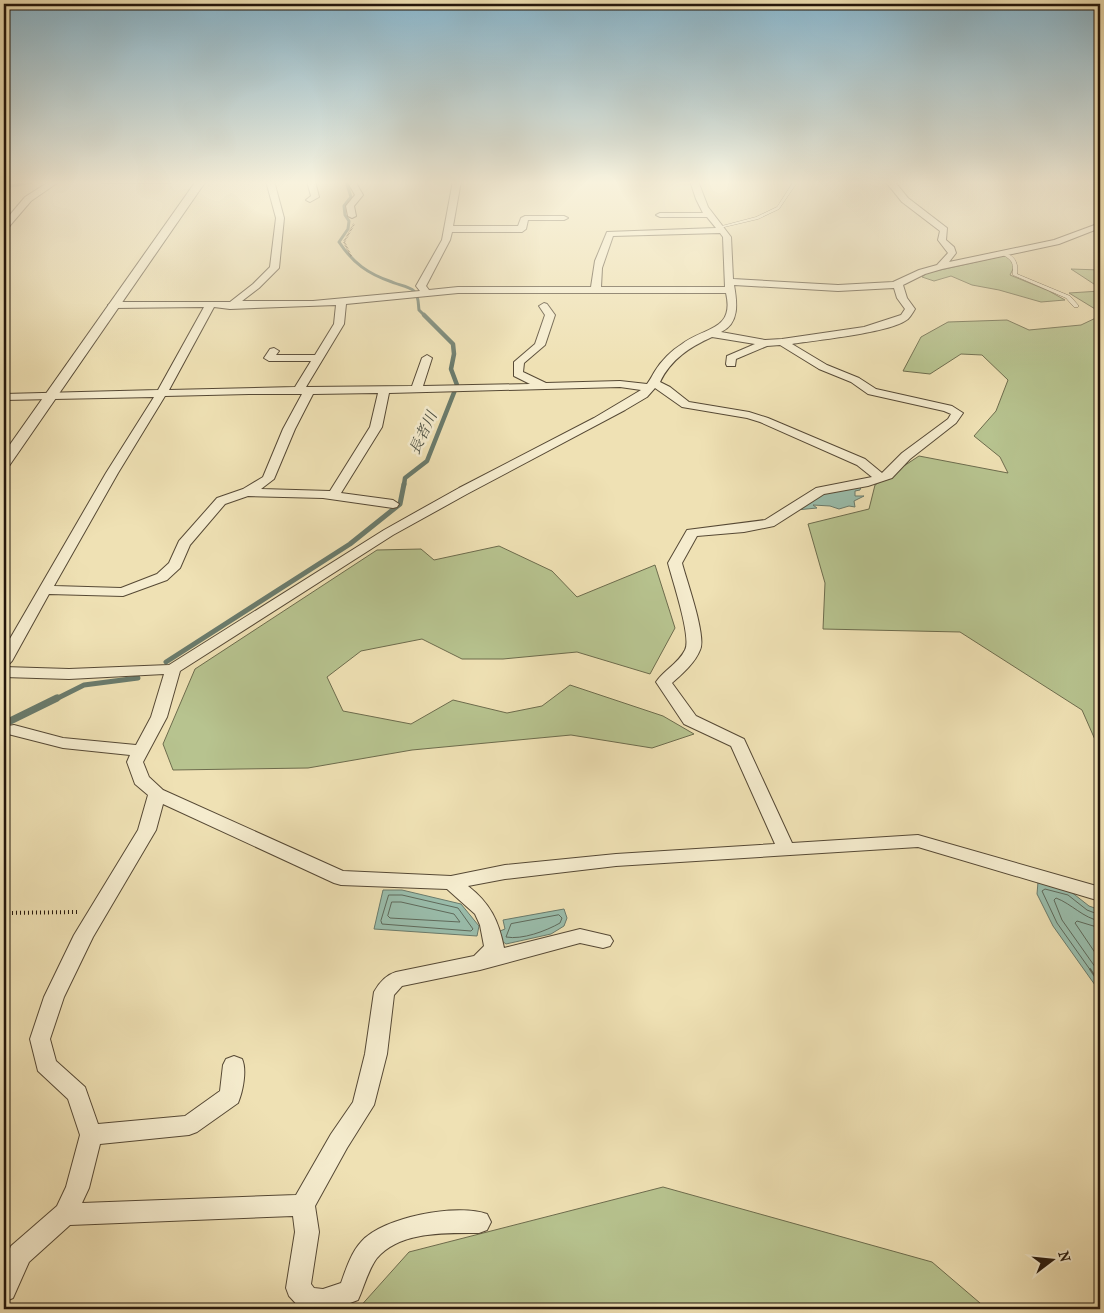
<svg xmlns="http://www.w3.org/2000/svg" width="1104" height="1313" font-family="'IM FELL French Canon','Noto Serif JP',serif">
<style>
.green{fill:#b7c38f;stroke:#6d6c4d}
.water{fill:#9abead;stroke:#6a7b6c}
.lines{fill:none;stroke-linecap:round;stroke-linejoin:round}
.shore-far1{stroke:#5e6a5c;stroke-width:1}
.shore{stroke:#5e6a5c;stroke-width:2}
.stream-far3{stroke:#6a7b6c;stroke-width:3}
.stream-far2{stroke:#6a7b6c;stroke-width:4.5}
.stream-far1{stroke:#6a7b6c;stroke-width:5}
.stream{stroke:#6a7b6c;stroke-width:7}
.service-casing{stroke:#564935;stroke-width:1}
.minor-casing{stroke:#564935;stroke-width:2}
.tertiary-casing{stroke:#564935;stroke-width:2}
.path-far1{stroke:#23160b;stroke-width:2;stroke-dasharray:0.5 1;stroke-linecap:butt}
.path{stroke:#23160b;stroke-width:4;stroke-dasharray:1 3;stroke-linecap:butt}
.service{fill:#f5ecce;fill-rule:evenodd}
.minor{fill:#f5ecce;fill-rule:evenodd}
.tertiary{fill:#f5ecce;fill-rule:evenodd}
.labels{text-anchor:middle;dominant-baseline:central;stroke-width:5;stroke-linejoin:round;paint-order:stroke}
.far-water-label{font-size:15px;font-style:italic;fill:#4d5144;stroke:#f5ecce}
</style>
<rect width="100%" height="100%" fill="#efe1b4"/>
<filter id="stains"><feTurbulence type="fractalNoise" baseFrequency=".004" numOctaves="4"/><feColorMatrix values="0 0 0 0 .2 0 0 0 0 .09 0 0 0 0 .02 0 0 0 .5 -.17"/></filter>
<radialGradient id="worn" r=".72"><stop offset=".6" stop-color="#630" stop-opacity="0"/><stop offset="1" stop-color="#630" stop-opacity=".3"/></radialGradient>
<path class="green" d="M 1007,255 L 1012,259 L 1014,267 L 1010,275 L 1049,291 L 1065,300 L 1041,302 L 999,290 L 972,285 L 951,276 L 934,281 L 922,277 L 927,273 Z
M 1071,269 L 1100,270 L 1100,288 Z
M 1100,291 L 1100,312 L 1069,293 Z
M 1100,316 L 1100,751 L 1082,710 L 960,632 L 823,629 L 825,583 L 808,524 L 869,509 L 875,485 L 919,456 L 1008,473 L 1000,457 L 974,436 L 996,411 L 1008,380 L 982,355 L 961,354 L 930,374 L 903,371 L 921,337 L 948,322 L 1007,320 L 1029,330 L 1081,325 Z
M 499,546 L 552,571 L 577,597 L 655,565 L 675,628 L 650,674 L 577,652 L 503,659 L 462,659 L 422,639 L 361,651 L 327,677 L 343,711 L 411,724 L 453,700 L 507,713 L 542,706 L 570,685 L 663,716 L 694,734 L 652,748 L 571,735 L 412,750 L 308,768 L 173,770 L 163,744 L 195,669 L 377,550 L 421,549 L 434,560 Z
M 663,1187 L 932,1262 L 987,1309 L 358,1309 L 409,1252 Z"/>
<path class="water" d="M 861,487 L 860,490 L 855,491 L 855,496 L 864,496 L 854,501 L 855,507 L 849,506 L 839,509 L 830,506 L 813,505 L 817,508 L 796,510 L 824,493 Z
M 1038,882 L 1070,891 L 1089,906 L 1100,910 L 1100,992 L 1053,926 L 1037,894 Z
M 383,890 L 402,890 L 461,904 L 479,926 L 477,936 L 374,929 Z
M 564,909 L 567,918 L 564,926 L 551,934 L 506,944 L 502,941 L 500,931 L 505,929 L 503,920 Z"/>
<g class="lines">
<path class="shore-far1" d="M 389,895 L 402,895 L 458,908 L 473,929 L 471,931 L 382,924 L 381,921 Z
M 392,902 L 401,902 L 454,914 L 460,922 L 390,918 L 388,916 Z
M 559,915 L 562,918 L 560,923 C 546,931 522,940 506,937 L 511,924 Z
M 1100,928 L 1077,921 L 1075,923 L 1100,960
M 1091,971 L 1057,923 L 1042,891 L 1045,889 L 1068,895 L 1087,910 L 1100,915
M 1098,971 L 1062,920 L 1054,900 L 1056,898 C 1072,904 1083,918 1100,921"/>
<path class="shore" d="M 1090,969 L 1100,984
M 1097,969 L 1100,973"/>
<path class="stream-far3" d="M 346,181 L 351,197 L 344,206 L 345,215 L 349,221 L 348,229 L 339,242 C 353,263 368,274 392,282 C 398,285 409,286 414,291 C 419,296 418,303 419,310 L 425,316
M 4,187 L 39,181"/>
<path class="stream-far2" d="M 404,485 L 405,478 L 427,461 L 457,385 L 451,369 L 454,354 L 453,344 L 424,315"/>
<path class="stream-far1" d="M 166,662 L 350,544 L 400,504 L 404,484
M 54,700 L 84,685 L 138,678"/>
<path class="stream" d="M 4,724 L 57,698"/>
<defs>
<path id="service" d="M 794,181 L 798,181 L 779,209 L 758,219 L 720,228 L 718,227 L 756,217 L 777,207 Z
M 1003,253 C 1014,254 1019,263 1017,274 L 1070,296 L 1078,305 L 1078,307 L 1074,307 L 1066,298 L 1013,275 C 1013,264 1014,261 1003,255 Z"/>
<path id="minor" d="M 50,181 L 60,181 L 31,201 L 7,229 L 4,229 L 4,222 L 25,197 Z
M 99,181 L 174,181 L 170,183 L 103,183 Z
M 266,181 L 274,181 L 284,218 L 279,268 L 259,288 L 242,301 L 313,301 L 420,291 L 416,286 L 442,240 L 453,181 L 461,181 L 453,226 L 518,226 L 521,218 L 525,216 L 564,216 L 568,218 L 564,220 L 528,220 L 526,229 L 522,232 L 452,232 L 450,240 L 426,286 L 429,290 L 458,287 L 591,287 L 595,261 L 607,232 L 716,228 L 707,217 L 660,217 L 656,215 L 660,213 L 703,213 L 696,199 L 690,181 L 698,181 L 708,207 L 731,237 L 733,279 L 838,285 L 893,282 L 919,270 L 937,265 L 948,253 L 938,240 L 940,231 L 902,202 L 885,181 L 894,181 L 908,198 L 947,228 L 946,240 L 954,247 L 956,253 L 949,262 L 1054,240 L 1100,223 L 1100,228 L 1059,244 L 942,269 L 925,274 L 903,285 L 907,298 L 915,309 C 913,312 911,316 908,319 C 891,333 816,340 792,344 L 827,365 L 859,378 L 876,389 L 952,406 L 963,413 L 956,423 L 910,459 L 892,478 L 868,486 L 824,494 L 774,526 L 744,532 L 697,536 L 682,563 C 686,579 707,637 700,650 C 695,663 682,674 672,683 L 696,716 L 744,739 L 792,843 L 918,835 L 1100,887 L 1100,901 L 918,847 L 616,866 L 505,879 L 468,886 C 490,903 499,921 504,948 L 580,929 L 610,936 L 613,941 L 610,946 L 603,948 L 580,943 L 480,970 L 402,986 L 394,995 L 387,1054 L 374,1105 L 347,1148 L 315,1206 L 319,1232 L 311,1284 L 314,1288 L 323,1289 L 341,1283 C 346,1269 351,1253 361,1242 C 382,1217 458,1203 487,1214 L 491,1222 L 487,1230 L 479,1233 C 446,1233 400,1231 377,1258 C 368,1270 364,1287 358,1300 L 334,1309 L 301,1309 L 289,1296 L 286,1288 L 295,1232 L 293,1216 L 70,1225 L 29,1262 L 13,1298 L 4,1302 L 4,1263 L 11,1246 L 57,1206 L 66,1187 L 80,1135 L 68,1099 L 38,1071 L 30,1039 L 44,997 L 74,935 L 138,830 L 148,795 L 135,784 L 127,762 L 130,755 L 63,748 L 8,734 L 6,730 L 8,726 L 14,725 L 63,738 L 136,745 L 151,717 L 164,674 L 69,679 L 4,677 L 4,667 L 69,669 L 169,665 L 384,530 L 459,488 L 594,418 L 641,390 L 620,387 L 389,393 L 382,427 L 341,493 L 393,500 L 399,504 L 397,507 L 393,508 L 323,498 L 248,496 L 225,504 L 190,545 L 180,568 L 167,580 L 123,596 L 49,594 L 12,661 L 9,664 L 4,665 L 4,649 L 106,473 L 154,397 L 4,400 L 4,394 L 158,390 L 204,307 L 113,308 L 108,305 L 113,302 L 230,302 L 253,284 L 270,267 L 276,218 ZM 720,233 L 723,237 L 725,287 L 601,287 L 602,268 L 613,236 ZM 734,285 L 838,291 L 894,288 L 897,298 L 905,309 L 901,315 L 864,327 L 782,339 L 765,340 L 721,332 C 740,323 737,302 734,285 ZM 458,293 L 726,293 C 735,331 704,327 682,344 C 672,350 661,361 655,371 C 652,376 650,380 647,384 L 620,381 L 546,383 L 523,372 L 524,363 L 545,345 L 555,315 L 547,304 L 544,303 L 539,306 L 545,315 L 535,344 L 514,362 L 514,376 L 530,384 L 423,386 L 432,358 L 427,355 L 422,358 L 412,386 L 306,387 L 344,324 L 346,304 ZM 336,305 L 334,324 L 315,355 L 276,355 L 279,351 L 274,348 L 270,349 L 264,358 L 269,361 L 311,361 L 295,387 L 169,390 L 214,307 L 230,309 ZM 712,337 L 755,344 L 727,356 L 726,364 L 727,366 L 735,366 L 736,359 L 767,346 L 780,345 L 819,369 L 851,382 L 868,394 L 944,411 L 951,414 L 948,419 L 902,453 L 882,473 L 865,459 L 768,418 L 749,412 L 689,402 L 670,387 L 660,382 C 671,359 690,347 712,337 ZM 655,388 L 682,407 L 747,418 L 760,422 L 857,465 L 872,477 L 816,488 L 765,520 L 687,530 L 668,563 C 672,579 692,638 685,650 C 678,664 664,670 656,682 L 684,724 L 731,746 L 775,844 L 616,854 L 505,865 L 451,876 L 343,871 L 163,790 L 149,777 L 143,762 L 167,717 L 180,671 L 393,535 L 467,494 L 625,410 L 647,397 ZM 378,393 L 370,427 L 330,491 L 261,489 L 274,479 L 295,429 L 313,394 ZM 249,394 L 302,394 L 283,429 L 263,477 L 243,489 L 217,498 L 179,541 L 169,563 L 157,574 L 121,588 L 54,586 L 118,473 L 165,396 ZM 163,804 L 334,883 L 341,885 L 447,889 L 475,914 L 480,925 L 484,946 L 474,956 L 396,972 C 386,975 379,983 374,992 L 365,1054 L 353,1102 L 331,1134 L 296,1195 L 82,1203 L 89,1188 L 100,1144 L 189,1135 L 197,1132 L 238,1103 C 243,1091 247,1070 242,1059 L 234,1056 L 226,1059 L 223,1065 L 220,1091 L 185,1116 L 98,1124 L 85,1087 L 56,1061 L 50,1039 L 64,997 L 93,937 L 156,830 Z
M 307,181 L 315,181 L 319,197 L 310,202 L 306,200 L 311,196 Z
M 347,181 L 355,181 L 363,195 L 354,206 L 356,216 L 352,218 L 348,216 L 346,206 L 355,195 Z"/>
<path id="tertiary" d="M 196,181 L 206,181 L 9,466 L 4,467 L 4,453 Z"/>
</defs>
<use href="#service" class="service-casing"/>
<use href="#minor" class="minor-casing"/>
<use href="#tertiary" class="tertiary-casing"/>
<path class="path-far1" d="M 351,256 L 344,242 L 354,224"/>
<path class="path" d="M 4,913 L 77,912"/>
<use href="#service" class="service"/>
<use href="#minor" class="minor"/>
<use href="#tertiary" class="tertiary"/>
</g>
<linearGradient id="sky" x2="0" y2="1"><stop stop-color="#89b8d0"/><stop offset="0.5" stop-color="#f8f2dd"/><stop offset="1" stop-color="#f8f2dd" stop-opacity="0"/></linearGradient>
<rect width="1104" height="365" fill="url(#sky)"/>
<g class="labels">
<g class="far-water-label">
<text transform="translate(423 433) rotate(-65)">長者川</text>
</g>
</g>
<rect width="1104" height="1313" fill="none" stroke="#efe1b4" stroke-width="20"/>
<rect x="5" y="5" width="1094" height="1303" fill="none" stroke="#23160b" stroke-width="2.5"/>
<rect x="10" y="10" width="1084" height="1293" fill="none" stroke="#23160b"/>
<g transform="translate(1052 1260) rotate(74)" stroke="#f5ecce" stroke-width="4" paint-order="stroke">
<path d="M0-4L9 19L0 12L-9 19Z" fill="#23160b"/>
<text y="-8" font-size="14" font-weight="bold" text-anchor="middle" fill="#23160b">N</text>
</g>
<rect width="100%" height="100%" filter="url(#stains)"/>
<rect width="100%" height="100%" fill="url(#worn)"/>
</svg>
